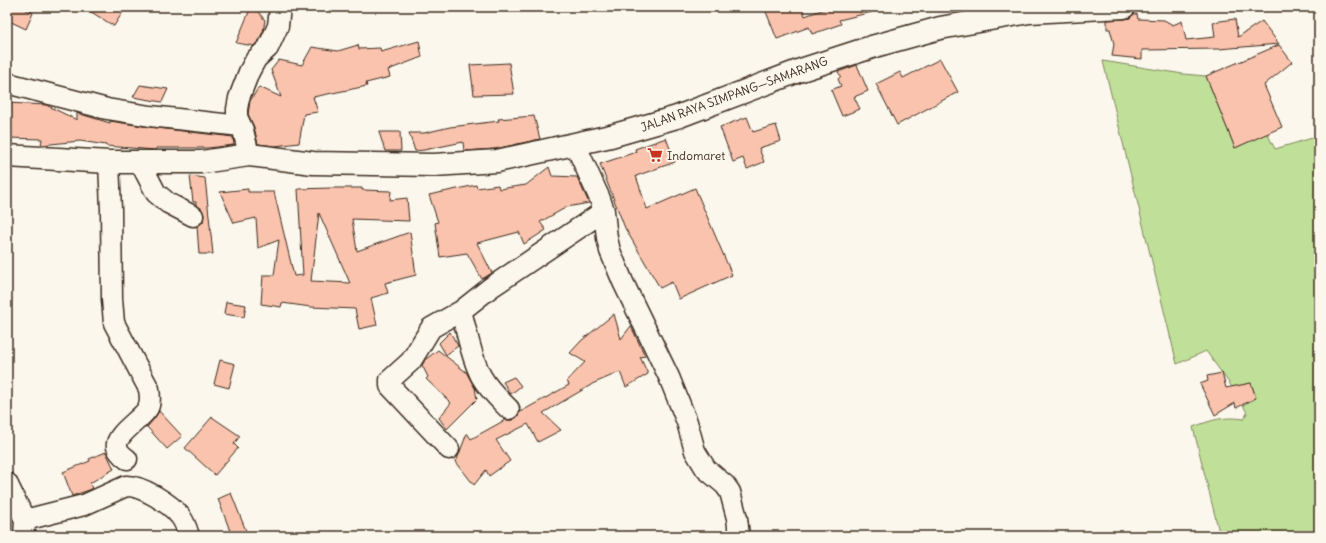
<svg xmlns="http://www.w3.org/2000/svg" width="1326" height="543" font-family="Delius,sans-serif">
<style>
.green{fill:#c0e099;stroke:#7e855c}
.building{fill:#fac3ad;stroke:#3b2a1e;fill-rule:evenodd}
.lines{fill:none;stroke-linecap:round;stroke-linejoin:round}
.minor-casing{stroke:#3b2a1e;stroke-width:23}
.major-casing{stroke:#3b2a1e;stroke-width:25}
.minor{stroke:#fbf7ec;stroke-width:20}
.major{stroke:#fbf7ec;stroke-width:22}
.labels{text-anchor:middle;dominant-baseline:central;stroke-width:3.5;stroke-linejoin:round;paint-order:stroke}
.street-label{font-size:12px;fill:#3b2a1e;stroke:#fbf7ec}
.poi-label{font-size:12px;fill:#3b2a1e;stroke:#fbf7ec;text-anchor:start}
</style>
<rect width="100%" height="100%" fill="#fbf7ec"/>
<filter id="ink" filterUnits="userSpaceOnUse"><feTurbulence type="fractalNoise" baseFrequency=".025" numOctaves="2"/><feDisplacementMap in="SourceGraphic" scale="8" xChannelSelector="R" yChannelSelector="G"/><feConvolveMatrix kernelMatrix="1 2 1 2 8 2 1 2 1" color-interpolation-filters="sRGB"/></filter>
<g filter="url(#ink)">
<path class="green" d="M 1103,61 L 1183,74 L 1206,76 L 1235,148 L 1267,133 L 1275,149 L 1319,136 L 1319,536 L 1220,536 L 1193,427 C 1212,420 1223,416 1244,419 L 1247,413 L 1243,405 L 1256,397 L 1251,383 L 1232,387 L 1206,351 L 1177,364 Z"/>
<path class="building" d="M 9,7 L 21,7 L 33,13 L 26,29 L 7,20 L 7,12 Z
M 83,7 L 126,7 L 114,26 Z
M 251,7 L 254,7 L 265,20 L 263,32 L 258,41 L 254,46 L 236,43 Z
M 764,7 L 802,7 L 805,16 L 830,7 L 871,7 L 872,12 L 839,20 L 841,24 L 812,34 L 809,27 L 777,39 Z
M 1134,14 L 1137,14 L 1138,19 L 1164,20 L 1173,25 L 1182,21 L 1186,40 L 1215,37 L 1213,22 L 1235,19 L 1238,37 L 1262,21 L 1279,44 L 1219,49 L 1142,50 L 1142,59 L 1112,56 L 1114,44 L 1110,29 L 1107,29 L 1107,20 L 1125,19 L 1130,18 Z
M 419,41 L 422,57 L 388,70 L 390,77 L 366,83 L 367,86 L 313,97 L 318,112 L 304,114 L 299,143 L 275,146 L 258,144 L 254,127 L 248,114 L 250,101 L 259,87 L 281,97 L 271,70 L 279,60 L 302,65 L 312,47 L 338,51 L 358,45 L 359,49 L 380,48 L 381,52 Z
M 1279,45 L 1292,62 L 1264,85 L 1282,127 L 1235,148 L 1206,76 Z
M 940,59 L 958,92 L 897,125 L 876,84 L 900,72 L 903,78 Z
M 509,63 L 514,94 L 474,95 L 470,65 Z
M 857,65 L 868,91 L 854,97 L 860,109 L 842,116 L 831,90 L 841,86 L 838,79 L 841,76 L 838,72 Z
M 140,85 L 168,89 L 162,102 L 133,97 Z
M 7,103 L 46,105 L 77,120 L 77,113 L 110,123 L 110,121 L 149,127 L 233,137 L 234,145 L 208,148 L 156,148 L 156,150 L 106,146 L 106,145 L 80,141 L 41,145 L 42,139 L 7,138 Z
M 534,116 L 540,139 L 495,149 L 464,151 L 463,142 L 424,150 L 415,151 L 409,133 L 424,133 L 450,127 L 499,121 L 498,119 Z
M 747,117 L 753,132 L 776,125 L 781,141 L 759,148 L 764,162 L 747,169 L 743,158 L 733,162 L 720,127 Z
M 379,132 L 400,132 L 401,151 L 385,151 Z
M 666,138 L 675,162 L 636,176 L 647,209 L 695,188 L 732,275 L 679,299 L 672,282 L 660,288 L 625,228 L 600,164 L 636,152 L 635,149 Z
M 549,167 L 552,176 L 577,177 L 589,203 L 567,207 L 540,222 L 546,230 L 524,244 L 519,232 L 477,243 L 492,273 L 482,279 L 467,253 L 440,257 L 435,223 L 438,222 L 429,195 L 476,185 L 477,188 L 498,185 L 499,189 L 526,185 Z
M 190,176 L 205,178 L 213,254 L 199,254 L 197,226 L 203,222 L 204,215 L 202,210 L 196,205 L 196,202 L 193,202 Z
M 331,188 L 362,188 L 362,190 L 391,191 L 390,200 L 407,198 L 409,221 L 352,219 L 357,251 L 410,232 L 416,275 L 385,283 L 388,293 L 371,298 L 377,325 L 359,329 L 355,309 L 311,307 L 282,303 L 281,307 L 261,304 L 263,275 L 274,275 L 279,240 L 258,248 L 256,218 L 234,223 L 220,192 L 248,189 L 248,192 L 274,192 L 294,276 L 303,275 L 298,189 ZM 319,213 L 350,283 L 311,281 Z
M 226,302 L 246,305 L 244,317 L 224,314 Z
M 614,314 L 621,339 L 631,326 L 645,356 L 640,357 L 648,374 L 626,387 L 620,372 L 592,384 L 591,385 L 543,413 L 561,430 L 538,442 L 528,424 L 496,440 L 510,461 L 489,476 L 486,470 L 474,485 L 456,462 L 467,433 L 471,439 L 505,420 L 512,420 L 517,417 L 520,412 L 569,385 L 567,381 L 585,362 L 570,353 L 581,341 Z
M 450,332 L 458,346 L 446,355 L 439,343 Z
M 438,350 L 466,372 L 475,388 L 477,399 L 447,429 L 439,418 L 451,403 L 426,379 L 428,377 L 422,365 L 426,359 Z
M 220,360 L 235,364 L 229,388 L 214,384 Z
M 1222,373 L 1226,388 L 1251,383 L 1256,398 L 1236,408 L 1235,403 L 1215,415 L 1200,384 L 1208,381 L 1207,376 Z
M 514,377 L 521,386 L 511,394 L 503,382 Z
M 159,411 L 182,436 L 167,449 L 147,427 L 154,419 Z
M 212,417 L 240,436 L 234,444 L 238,448 L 215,475 L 185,448 Z
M 106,452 L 114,469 L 90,483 L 92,489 L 72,496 L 63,472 L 90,461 L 89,459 Z
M 231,493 L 248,536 L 232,536 L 218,499 Z"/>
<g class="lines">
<defs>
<path id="minor" d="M 7,83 L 107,109 L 150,116 L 241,126
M 575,144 L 600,199 L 604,211 L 607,238 L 610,251 L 623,282 L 669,377 L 687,422 L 695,451 L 706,469 L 725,485 L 730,492 L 737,518 L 739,536
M 249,155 L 243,130 L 237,117 L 237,109 L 239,98 L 249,72 L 256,59 L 268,48 L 278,26 L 280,7
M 109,162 L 111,210 L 112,299 L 114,323 L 149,389 C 150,395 151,402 148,408 C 142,419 114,435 117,447 C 118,452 123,456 127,459
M 140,162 L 156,193 L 168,203 L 193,216
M 509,409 C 499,399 488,389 481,376 C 471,357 467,332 461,311 L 490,288 L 604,211
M 449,449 L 390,386 L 390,380 L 411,361 L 431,328 L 461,311
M 7,483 L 25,520 L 24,536
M 25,520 L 84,505 L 126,486 C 141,485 171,504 180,516 C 185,522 187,529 189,536"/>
<path id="major" d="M 7,156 L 109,162 L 202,162 L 249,155 L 313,163 L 434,165 L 497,161 L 611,136 L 677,117 L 801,70 L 875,46 L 940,28 L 1029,12 L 1124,7"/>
</defs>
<use href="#minor" class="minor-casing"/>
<use href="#major" class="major-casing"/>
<use href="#minor" class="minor"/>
<use href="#major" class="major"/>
</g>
</g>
<defs>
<symbol id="supermarket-bare" viewBox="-9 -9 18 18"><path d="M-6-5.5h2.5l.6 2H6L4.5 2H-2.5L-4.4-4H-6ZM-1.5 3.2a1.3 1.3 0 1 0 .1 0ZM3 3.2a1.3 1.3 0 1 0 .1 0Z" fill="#c8321e" stroke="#fbf7ec" stroke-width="2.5" paint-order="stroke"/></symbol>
</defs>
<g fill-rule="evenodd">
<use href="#supermarket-bare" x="644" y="144" width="22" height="22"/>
</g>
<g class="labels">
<g class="street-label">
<text transform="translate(734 94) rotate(-20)">JALAN RAYA SIMPANG—SAMARANG</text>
</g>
<g class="poi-label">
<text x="667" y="155">Indomaret</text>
</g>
</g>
<rect width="1326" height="543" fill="none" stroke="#fbf7ec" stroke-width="24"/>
<rect x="12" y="12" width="1302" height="519" fill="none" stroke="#3b2a1e" stroke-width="1.5" filter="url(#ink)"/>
</svg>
